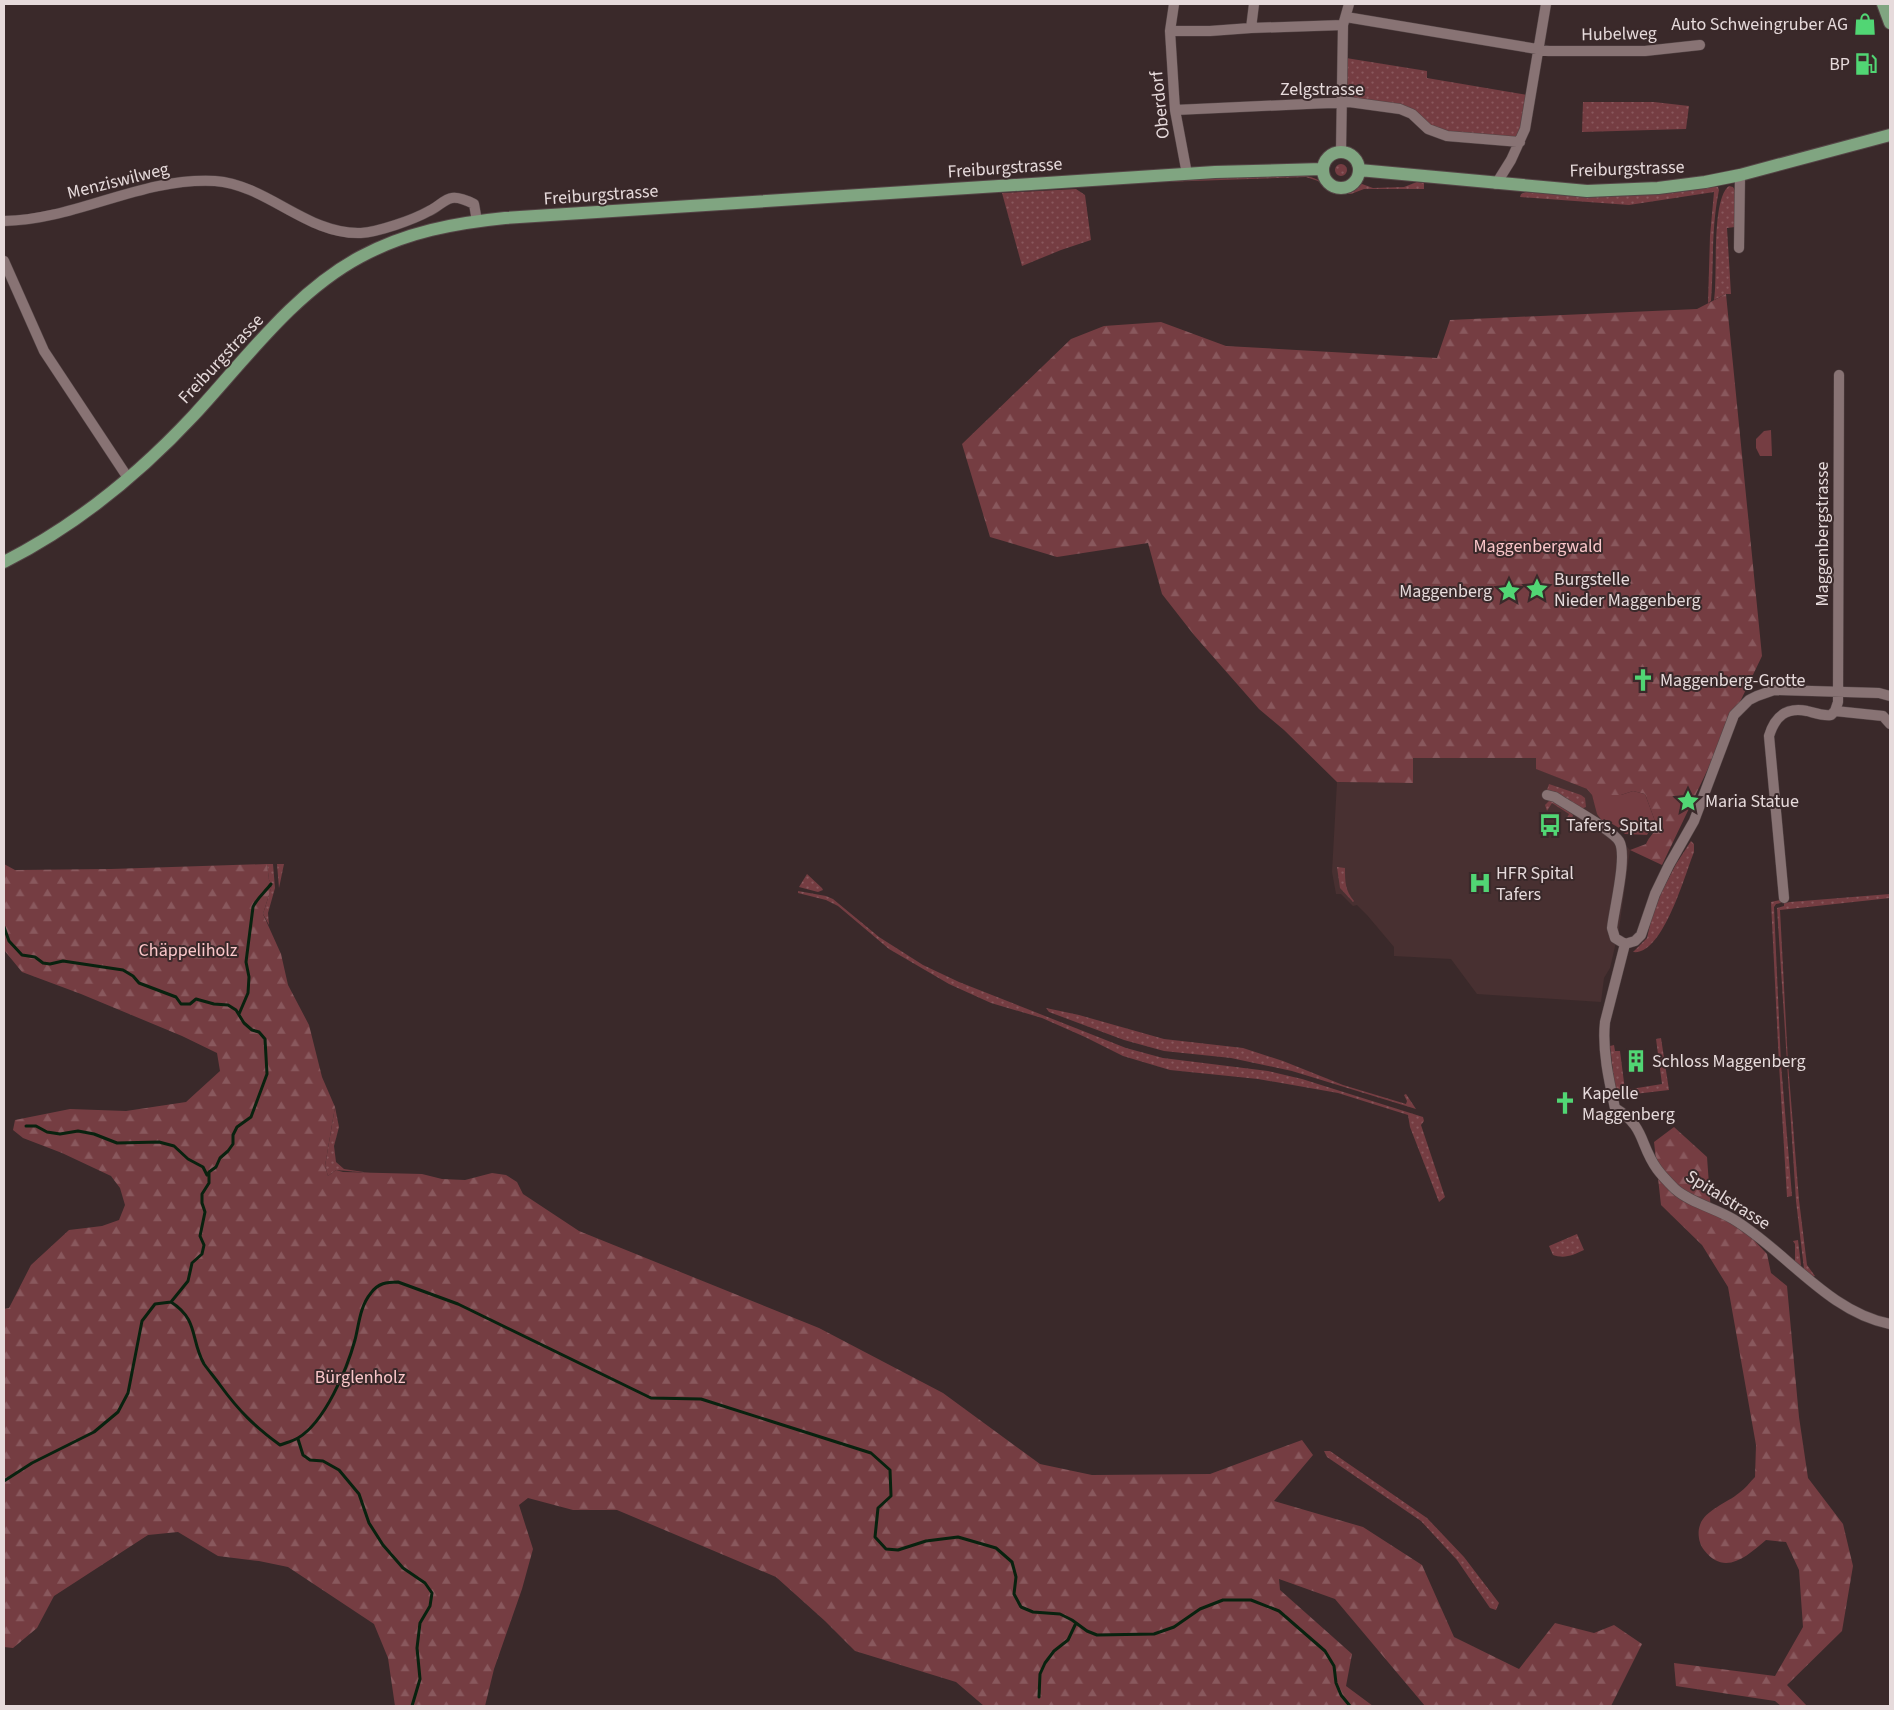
<svg xmlns="http://www.w3.org/2000/svg" width="1894" height="1710" font-family="'Source Sans 3',sans-serif">
<style>
.built{fill:#483031}
.grass{fill:url(#grass-dots)}
.forest{fill:url(#forest-firs)}
.park{fill:#753d42}
.lines{fill:none;stroke-linecap:round;stroke-linejoin:round}
.stream{stroke:#09220f;stroke-width:3}
.minor-casing{stroke:#544546;stroke-width:11}
.major-casing{stroke:#544546;stroke-width:14}
.minor{stroke:#887374;stroke-width:10}
.major{stroke:#80a581;stroke-width:12}
.labels{text-anchor:middle;dominant-baseline:central;stroke-width:4;stroke-linejoin:round;paint-order:stroke}
.poi-label{font-size:18px;fill:#e6dadb;stroke:#3a292a;text-anchor:start}
.street-label{font-size:18px;fill:#e6dadb;stroke:#3a292a}
.park-label{font-size:18px;fill:#fbc7ca;stroke:#3a292a}
</style>
<defs>
<pattern id="grass-dots" width="8" height="8" patternUnits="userSpaceOnUse" patternTransform="scale(1.25)"><rect width="8" height="8" fill="#753d42"/><path d="M2 2h.1M6 6h.1" fill="none" stroke="#89585d" stroke-width="1.8" stroke-linecap="round"/></pattern>
<pattern id="forest-firs" width="22" height="20" patternUnits="userSpaceOnUse" patternTransform="scale(1.25)"><rect width="22" height="20" fill="#753d42"/><path d="M5 1l3.5 6h-7zM16 11l3.5 6h-7z" fill="#89585d"/></pattern>
</defs>
<rect width="100%" height="100%" fill="#3a292a"/>
<path class="built" d="M 1412,758 L 1536,758 L 1537,769 L 1587,789 L 1592,795 L 1600,819 L 1630,850 L 1619,929 L 1610,968 L 1604,978 L 1601,1002 L 1477,994 L 1451,959 L 1394,956 L 1394,947 L 1367,915 L 1357,905 L 1353,906 L 1341,894 L 1336,894 L 1332,872 L 1337,782 L 1412,783 Z"/>
<path class="grass" d="M 1346,58 L 1427,71 L 1427,78 L 1527,95 L 1521,131 L 1513,139 L 1451,133 L 1428,125 L 1405,106 L 1354,98 L 1345,89 Z
M 1583,102 L 1654,102 L 1689,106 L 1686,129 L 1582,132 Z
M1335 170a6 6 0 1 1 12 0a6 6 0 1 1-12 0Z
M 1290,175 C 1299,176 1310,175 1318,180 C 1326,183 1330,191 1339,191 C 1347,192 1354,186 1362,184 L 1373,188 L 1404,187 L 1417,182 L 1424,183 L 1424,189 L 1364,189 L 1351,194 L 1334,194 L 1318,181 L 1306,177 L 1163,182 L 1228,177 Z
M 1714,186 L 1718,187 L 1719,190 C 1711,229 1714,263 1711,301 L 1708,303 L 1710,236 L 1714,192 L 1629,205 L 1520,197 L 1521,194 L 1526,192 L 1589,196 Z
M 1729,186 L 1733,187 L 1736,192 L 1735,227 L 1727,228 L 1731,294 L 1726,294 L 1714,300 C 1718,276 1711,199 1729,186 Z
M 1076,189 L 1085,195 L 1091,240 L 1061,250 L 1022,266 L 1002,193 Z
M 1549,784 L 1581,795 L 1585,798 L 1586,807 L 1581,809 L 1556,792 L 1547,790 Z
M 1549,801 L 1552,801 L 1571,813 L 1573,815 L 1571,822 L 1565,822 L 1569,814 L 1552,803 L 1547,811 L 1545,805 Z
M 1691,841 L 1694,844 L 1694,852 C 1685,874 1663,956 1633,952 L 1647,938 L 1651,920 L 1661,893 L 1676,864 Z
M 267,864 L 273,864 L 275,888 L 268,913 L 269,925 L 263,914 L 272,885 L 269,880 Z
M 277,864 L 284,864 L 279,888 Z
M 1337,867 L 1345,868 C 1345,882 1345,890 1354,901 L 1353,902 L 1340,888 Z
M 807,874 L 822,888 L 823,890 L 818,892 L 799,887 Z
M 798,891 L 826,896 L 833,899 L 879,937 L 923,965 L 959,982 L 1126,1048 L 1163,1058 L 1268,1071 L 1302,1079 L 1423,1117 L 1424,1121 L 1421,1125 L 1445,1197 L 1439,1202 L 1410,1127 L 1408,1115 L 1338,1093 L 1258,1079 L 1170,1070 L 1123,1056 L 1085,1037 L 1042,1018 L 991,1003 L 949,984 L 889,949 L 838,906 L 826,900 L 798,893 Z
M 1890,894 L 1890,898 L 1780,910 L 1788,1063 L 1799,1200 L 1807,1265 L 1815,1276 L 1812,1277 L 1804,1269 L 1796,1201 L 1777,908 L 1784,906 L 1784,903 L 1790,902 Z
M 1780,900 L 1781,903 L 1776,904 L 1774,907 L 1781,1064 L 1792,1196 L 1787,1197 L 1779,1064 L 1771,902 Z
M 1046,1008 L 1079,1015 L 1164,1039 L 1243,1048 L 1283,1061 L 1343,1085 L 1406,1104 L 1407,1101 L 1404,1095 L 1406,1094 L 1416,1109 L 1292,1071 L 1231,1058 L 1164,1051 L 1124,1040 L 1049,1012 Z
M 1661,1038 L 1669,1090 L 1626,1095 L 1626,1097 L 1618,1098 L 1615,1089 L 1610,1046 L 1614,1045 L 1615,1051 L 1620,1051 L 1625,1090 L 1662,1084 L 1656,1039 Z
M 335,1107 L 339,1127 L 334,1146 L 336,1162 L 344,1169 L 370,1173 L 336,1170 L 328,1176 L 325,1166 Z
M 1577,1234 L 1584,1250 C 1573,1255 1565,1259 1553,1255 L 1549,1246 Z
M 1798,1240 L 1801,1265 L 1801,1267 L 1795,1261 L 1795,1244 L 1793,1241 Z
M 1324,1451 L 1330,1451 L 1427,1518 L 1464,1557 L 1499,1603 L 1496,1610 L 1490,1608 L 1457,1560 L 1421,1521 L 1327,1457 Z"/>
<path class="forest" d="M 1726,294 L 1762,656 L 1662,865 L 1630,850 L 1646,844 C 1649,836 1656,832 1659,822 L 1655,821 L 1645,794 L 1633,791 L 1621,795 L 1592,795 L 1587,789 L 1536,769 L 1536,758 L 1413,758 L 1413,783 L 1337,782 L 1284,730 L 1259,709 L 1194,635 L 1162,594 L 1148,543 L 1057,557 L 990,537 L 962,444 L 1071,339 L 1104,326 L 1161,322 L 1226,346 L 1437,358 L 1450,320 L 1697,309 Z
M 4,864 L 15,870 L 111,869 L 267,864 L 269,880 L 272,885 L 263,914 L 281,954 L 288,985 L 309,1025 L 322,1077 L 335,1107 L 325,1166 L 328,1176 L 336,1170 L 343,1172 L 422,1174 L 442,1179 L 465,1180 L 492,1173 L 506,1175 L 517,1182 L 523,1194 L 579,1231 L 819,1328 L 943,1393 L 1040,1464 L 1092,1475 L 1210,1474 L 1302,1440 L 1313,1455 L 1274,1501 L 1363,1527 L 1422,1565 L 1454,1637 L 1519,1669 L 1555,1623 L 1594,1633 L 1614,1625 L 1642,1644 L 1611,1706 L 1425,1706 L 1335,1599 L 1279,1579 L 1280,1590 L 1352,1654 L 1346,1686 L 1373,1706 L 984,1706 L 956,1682 L 855,1651 L 825,1621 L 776,1577 L 617,1510 L 573,1510 L 528,1498 L 519,1505 L 533,1549 L 522,1589 L 494,1669 L 485,1706 L 395,1706 L 388,1658 L 374,1624 L 288,1567 L 259,1561 L 218,1556 L 178,1532 L 148,1535 L 54,1596 L 37,1628 L 13,1648 L 4,1647 L 4,1309 L 9,1308 L 31,1265 L 69,1230 L 102,1226 L 119,1220 L 125,1205 L 120,1188 L 111,1176 L 62,1153 L 23,1138 L 13,1130 L 15,1120 L 70,1109 L 126,1111 L 186,1102 L 220,1071 L 217,1053 L 182,1036 L 81,994 L 22,972 L 4,950 Z
M 1674,1127 L 1707,1157 L 1711,1212 L 1730,1221 L 1749,1235 L 1767,1254 L 1771,1273 L 1787,1286 L 1799,1417 L 1808,1478 L 1843,1524 L 1853,1566 L 1842,1631 L 1787,1685 L 1807,1706 L 1781,1706 L 1775,1701 L 1676,1686 L 1674,1663 L 1775,1676 L 1803,1627 L 1799,1570 L 1786,1542 L 1766,1540 C 1747,1556 1725,1577 1704,1550 C 1699,1544 1697,1533 1700,1525 C 1705,1510 1727,1503 1739,1493 C 1745,1489 1750,1482 1755,1477 L 1756,1445 L 1728,1287 L 1702,1245 L 1661,1205 L 1654,1142 Z"/>
<path class="park" d="M 1771,430 L 1772,456 L 1760,456 L 1756,448 L 1756,439 L 1764,431 Z
M 1633,791 L 1645,794 L 1655,821 L 1647,835 L 1625,834 L 1619,828 L 1604,819 L 1602,821 L 1597,814 L 1592,795 L 1621,795 Z"/>
<g class="lines">
<path class="stream" d="M 4,927 L 9,941 L 22,955 L 35,957 L 43,963 L 50,964 L 63,961 L 123,970 L 133,976 L 139,983 L 176,997 L 181,1004 L 190,1004 L 196,999 L 214,1004 L 228,1005 L 236,1010 L 244,1023 L 252,1030 L 259,1032 L 265,1039 L 267,1074 L 251,1117 L 237,1127 L 233,1135 L 233,1144 L 228,1151 L 220,1158 L 216,1167 L 209,1172 L 209,1183 L 202,1194 L 202,1203 L 205,1212 L 200,1236 L 204,1245 L 202,1254 L 192,1263 L 188,1281 L 171,1302
M 239,1014 L 248,993 L 249,977 L 246,962 L 253,907 C 257,898 265,892 271,884
M 26,1126 L 36,1126 L 47,1132 L 60,1134 L 78,1131 L 94,1134 L 117,1143 L 159,1142 L 174,1146 L 188,1159 L 203,1167 L 207,1175
M 298,1439 L 303,1455 L 310,1460 L 323,1461 L 339,1470 L 359,1494 L 369,1523 L 383,1545 L 403,1568 L 425,1583 L 432,1593 L 430,1606 L 420,1623 L 417,1648 L 420,1679 L 412,1706
M 4,1481 L 32,1463 L 94,1432 L 118,1412 L 128,1393 L 142,1321 L 155,1304 L 171,1302 C 199,1320 190,1339 204,1364 C 209,1371 215,1378 220,1385 C 239,1411 254,1426 280,1445 C 285,1443 293,1441 298,1438 C 325,1422 347,1369 355,1340 C 359,1324 360,1306 371,1293 C 378,1283 387,1282 398,1282 L 458,1304 L 651,1398 L 701,1399 L 871,1453 L 890,1470 L 891,1496 L 878,1508 L 875,1537 L 886,1549 L 898,1550 L 926,1541 L 958,1537 L 996,1548 L 1012,1562 L 1016,1577 L 1014,1594 L 1021,1607 L 1033,1612 L 1060,1614 L 1072,1620 L 1087,1631 L 1097,1635 L 1154,1634 L 1174,1627 L 1200,1609 L 1223,1600 L 1251,1600 L 1279,1611 L 1325,1651 L 1334,1666 L 1336,1683 L 1341,1695 L 1350,1706
M 1039,1697 L 1040,1674 L 1045,1663 L 1054,1651 L 1068,1640 L 1076,1623"/>
<defs>
<path id="minor" d="M 1174,4 L 1170,31 L 1175,110 L 1187,174
M 1254,4 L 1251,28 L 1343,25
M 1346,17 L 1549,51 L 1645,51 L 1700,45
M 1170,31 L 1210,31 L 1251,28
M 1175,110 L 1349,102 L 1400,109 L 1412,114 L 1428,129 L 1447,136 L 1520,142
M 1341,152 L 1343,25 L 1349,4
M 1496,184 L 1511,160 L 1525,129 L 1546,4
M 4,221 C 76,220 141,177 215,181 C 268,185 307,235 361,233 C 378,232 413,220 429,211 C 437,208 444,199 452,198 C 459,197 468,201 474,204 L 477,221
M 1739,248 L 1740,175
M 4,261 L 44,351 L 128,478
M 1835,711 L 1883,716 L 1890,724
M 1547,795 L 1555,797 C 1568,806 1612,830 1619,841 C 1628,855 1614,909 1612,928 L 1615,938 L 1625,944
M 1784,898 L 1769,736 C 1775,716 1786,707 1807,711 C 1815,713 1822,716 1831,715 L 1835,711 L 1838,702 L 1839,375
M 1625,944 L 1605,1022 C 1602,1050 1609,1081 1615,1108 C 1646,1127 1639,1144 1657,1169 C 1662,1176 1669,1183 1675,1189 C 1691,1203 1715,1208 1733,1219 C 1786,1251 1828,1312 1890,1324
M 1625,944 L 1635,941 L 1641,935 L 1655,894 L 1669,865 L 1694,821 L 1734,715 L 1749,700 L 1757,696 L 1774,690 L 1879,693 L 1890,696"/>
<path id="major" d="M 1883,4 L 1890,23
M1323 170a18 18 0 1 1 36 0a18 18 0 1 1-36 0Z
M 1359,170 L 1587,191 L 1658,188 L 1705,182 L 1740,175 L 1890,135
M 4,562 C 75,526 140,473 194,415 C 245,360 293,293 360,257 C 406,232 455,223 505,218 L 1215,172 L 1322,169"/>
</defs>
<use href="#minor" class="minor-casing"/>
<use href="#major" class="major-casing"/>
<use href="#minor" class="minor"/>
<use href="#major" class="major"/>
</g>
<defs>
<symbol id="shop-bare" viewBox="-9 -9 18 18"><path d="M-5-2.5h2.3a2.7 3.5 0 0 1 5.4 0H5L5.5 6h-11ZM-1.5-2.5h3a1.5 2.3 0 0 0-3 0Z" fill="#51d674" stroke="#3a292a" stroke-width="2.5" paint-order="stroke"/></symbol>
<symbol id="fuel-bare" viewBox="-9 -9 18 18"><path d="M-5.5-6h7V0h2V4h1.3V-2.5L3-4.5l.8-.8L6-3V5H2.5V1h-1V6h-7ZM-4.2-4.7v3.2H.2V-4.7Z" fill="#51d674" stroke="#3a292a" stroke-width="2.5" paint-order="stroke"/></symbol>
<symbol id="sight-bare" viewBox="-9 -9 18 18"><path d="M0-6L1.8-2.2L6-1.7L2.9 1.2L3.7 5.4L0 3.3L-3.7 5.4L-2.9 1.2L-6-1.7L-1.8-2.2Z" fill="#51d674" stroke="#3a292a" stroke-width="2.5" paint-order="stroke"/></symbol>
<symbol id="church-bare" viewBox="-9 -9 18 18"><path d="M-1.2-6h2.4v3.5h3.3v2.4h-3.3V6h-2.4V-.1h-3.3v-2.4h3.3Z" fill="#51d674" stroke="#3a292a" stroke-width="2.5" paint-order="stroke"/></symbol>
<symbol id="bus-bare" viewBox="-9 -9 18 18"><path d="M-5-6H5V4H4V6H2V4H-2V6H-4V4H-5ZM-3.5-4V0h7V-4ZM-3.5 1.2v1.5H-2V1.2ZM2 1.2v1.5H3.5V1.2Z" fill="#51d674" stroke="#3a292a" stroke-width="2.5" paint-order="stroke"/></symbol>
<symbol id="hospital-bare" viewBox="-9 -9 18 18"><path d="M-5-5h3v3.5h4V-5h3V5h-3V1.5h-4V5h-3Z" fill="#51d674" stroke="#3a292a" stroke-width="2.5" paint-order="stroke"/></symbol>
<symbol id="building-bare" viewBox="-9 -9 18 18"><path d="M-4-6H4V6H1V3H-1V6H-4ZM-2.5-4.3h1.7v1.8h-1.7ZM.8-4.3h1.7v1.8H.8ZM-2.5-1h1.7V.8h-1.7ZM.8-1h1.7V.8H.8Z" fill="#51d674" stroke="#3a292a" stroke-width="2.5" paint-order="stroke"/></symbol>
</defs>
<g fill-rule="evenodd">
<use href="#shop-bare" x="1849" y="8" width="32" height="32"/>
<use href="#fuel-bare" x="1850" y="48" width="32" height="32"/>
<use href="#sight-bare" x="1521" y="573" width="32" height="32"/>
<use href="#sight-bare" x="1493" y="575" width="32" height="32"/>
<use href="#church-bare" x="1627" y="664" width="32" height="32"/>
<use href="#sight-bare" x="1672" y="785" width="32" height="32"/>
<use href="#bus-bare" x="1534" y="809" width="32" height="32"/>
<use href="#hospital-bare" x="1464" y="867" width="32" height="32"/>
<use href="#building-bare" x="1620" y="1045" width="32" height="32"/>
<use href="#church-bare" x="1549" y="1087" width="32" height="32"/>
</g>
<g class="labels">
<g class="poi-label">
<text x="1848" y="24" text-anchor="end">Auto Schweingruber AG</text>
<text x="1850" y="64" text-anchor="end">BP</text>
<text x="1554" y="579">Burgstelle<tspan x="1554" dy="21">Nieder Maggenberg</tspan></text>
<text x="1492" y="591" text-anchor="end">Maggenberg</text>
<text x="1660" y="680">Maggenberg-Grotte</text>
<text x="1705" y="801">Maria Statue</text>
<text x="1566" y="825">Tafers, Spital</text>
<text x="1496" y="873">HFR Spital<tspan x="1496" dy="21">Tafers</tspan></text>
<text x="1652" y="1061">Schloss Maggenberg</text>
<text x="1582" y="1093">Kapelle<tspan x="1582" dy="21">Maggenberg</tspan></text>
</g>
<g class="street-label">
<text transform="translate(1619 34) rotate(-1)">Hubelweg</text>
<text x="1322" y="89">Zelgstrasse</text>
<text transform="translate(1160 105) rotate(-96)">Oberdorf</text>
<text transform="translate(1005 168) rotate(-4)">Freiburgstrasse</text>
<text transform="translate(1627 169) rotate(-2)">Freiburgstrasse</text>
<text transform="translate(118 181) rotate(-14)">Menziswilweg</text>
<text transform="translate(601 195) rotate(-4)">Freiburgstrasse</text>
<text transform="translate(221 359) rotate(-47)">Freiburgstrasse</text>
<text transform="translate(1822 534) rotate(-90)">Maggenbergstrasse</text>
<text transform="translate(1728 1200) rotate(32)">Spitalstrasse</text>
</g>
<g class="park-label">
<text x="1538" y="546">Maggenbergwald</text>
<text x="188" y="950">Chäppeliholz</text>
<text x="360" y="1377">Bürglenholz</text>
</g>
</g>
<rect width="1894" height="1710" fill="none" stroke="#e6dadb" stroke-width="10"/>
</svg>
